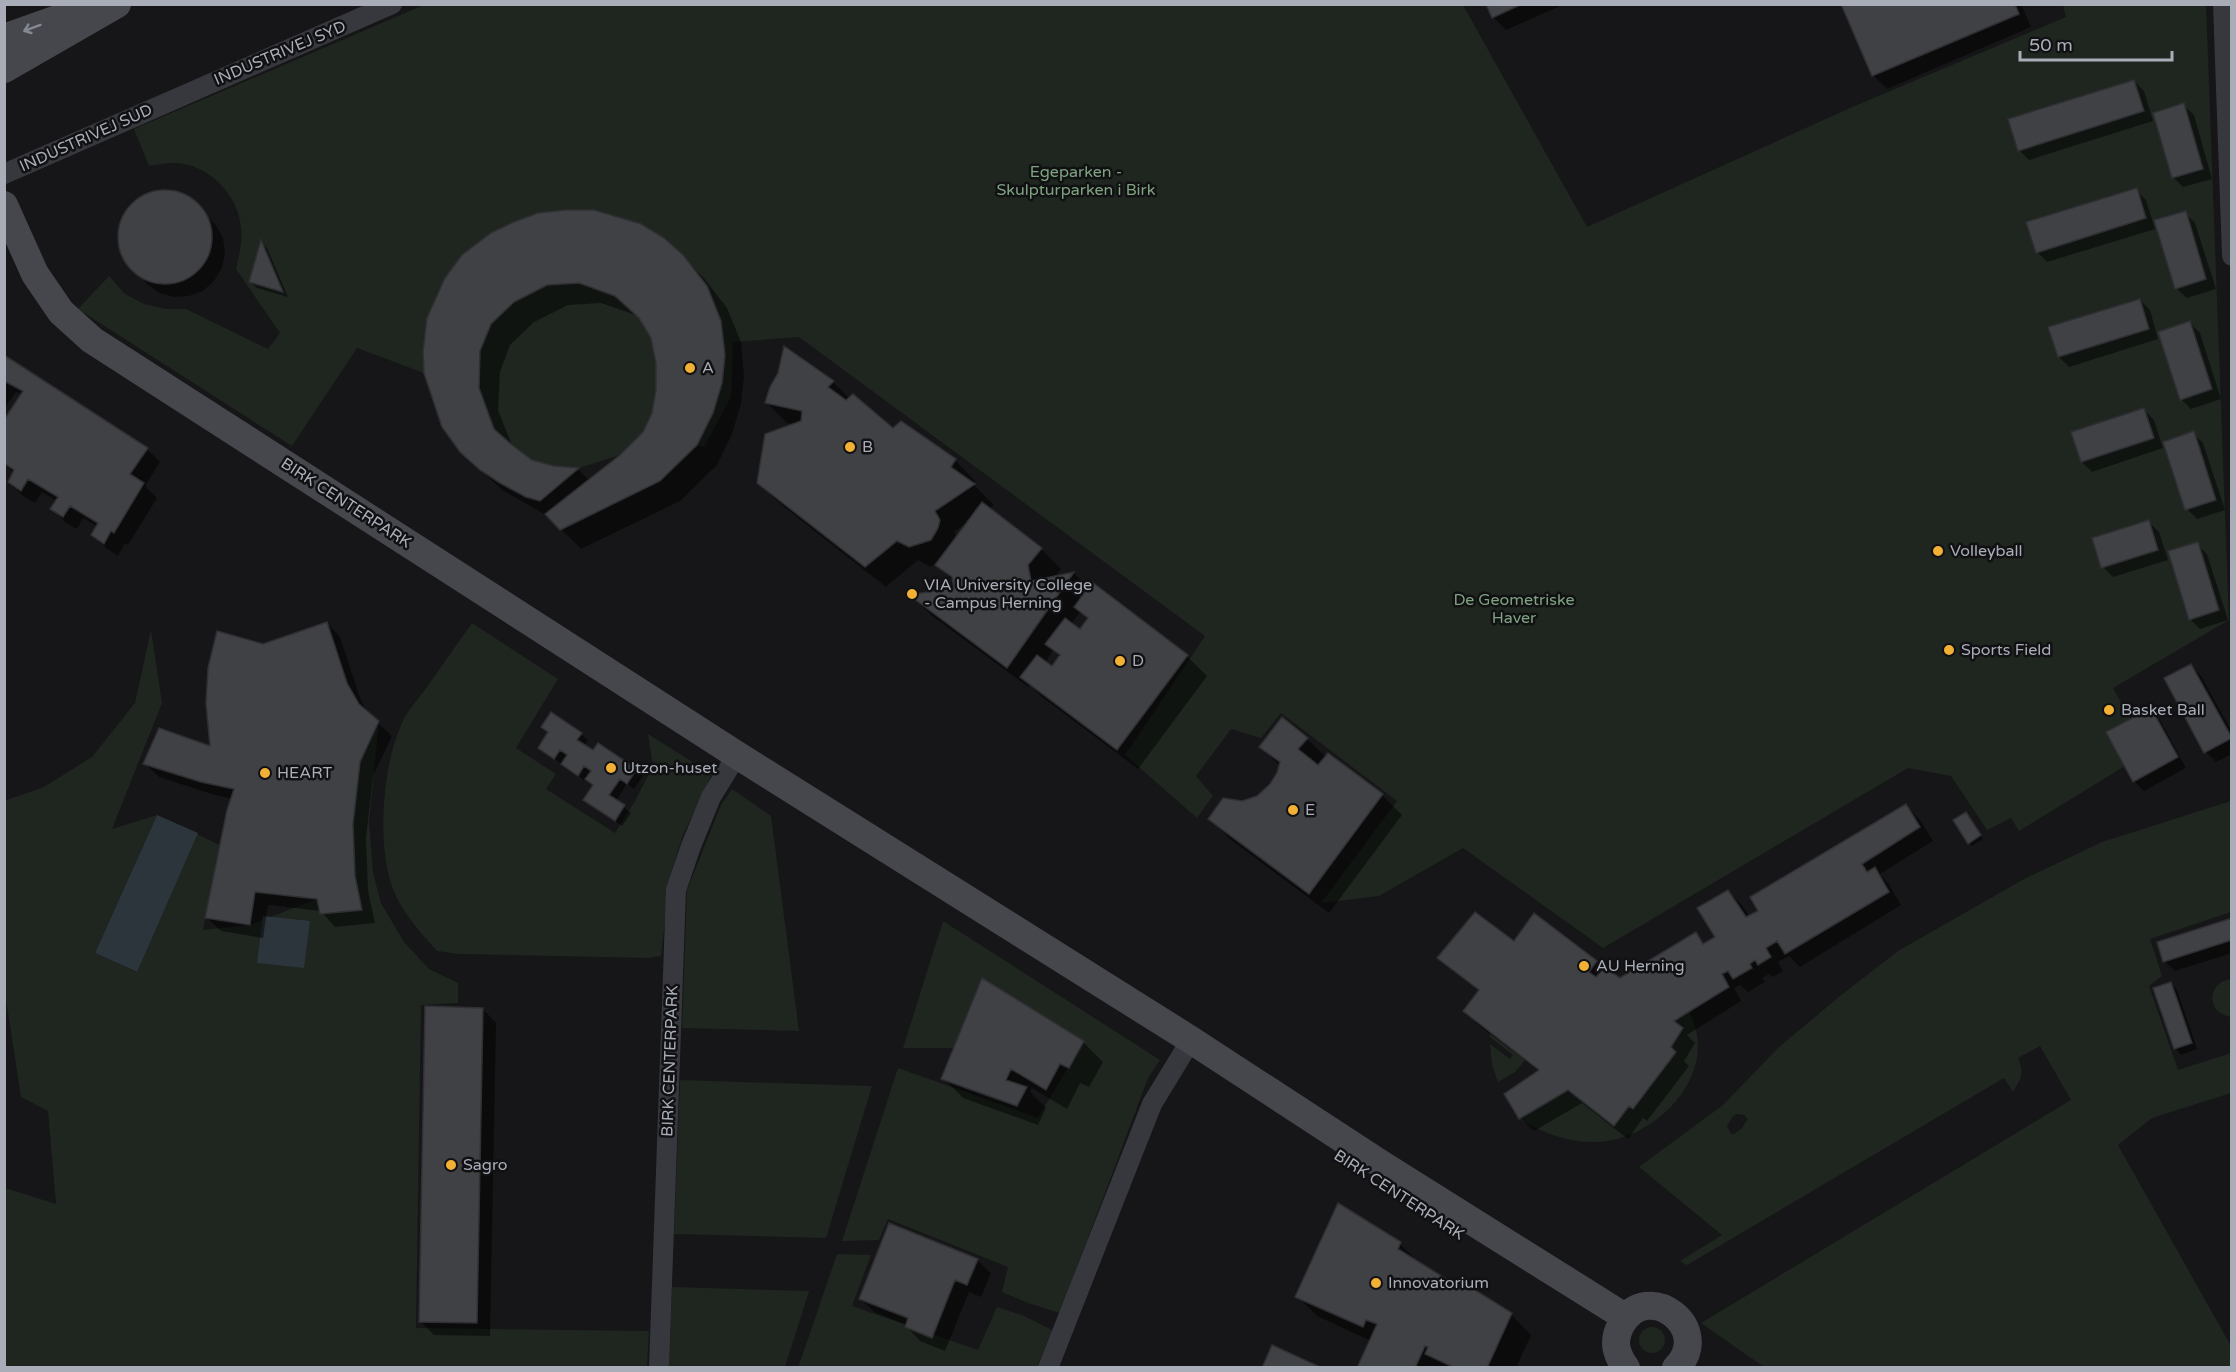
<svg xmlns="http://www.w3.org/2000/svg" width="2236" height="1372" font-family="'Varela Round',sans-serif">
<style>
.green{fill:#1e261f;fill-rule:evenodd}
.water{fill:#2c353c}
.shadow{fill:#0007;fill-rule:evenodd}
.building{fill:#404145;stroke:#303034;stroke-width:1.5}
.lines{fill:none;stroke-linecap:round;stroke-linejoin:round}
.street{stroke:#37383d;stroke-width:20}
.secondary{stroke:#45474d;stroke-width:28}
.oneway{stroke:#858993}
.poi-dot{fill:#f2b134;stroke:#111113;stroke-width:2}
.labels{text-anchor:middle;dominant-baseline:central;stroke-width:5;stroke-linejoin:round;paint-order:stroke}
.street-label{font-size:16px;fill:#a8adb8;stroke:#111113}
.park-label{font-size:16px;fill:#7fa381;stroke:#111113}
.poi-label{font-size:16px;fill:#a8adb8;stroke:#111113;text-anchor:start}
</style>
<rect width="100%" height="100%" fill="#161618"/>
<path class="green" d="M 424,5 L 1463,5 L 1587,227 L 1850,108 L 2066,17 L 2063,5 L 2206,5 L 2229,620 L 2113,688 L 2130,719 L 2106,733 L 2125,766 L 2019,831 L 2011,818 L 1987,830 L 1951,776 L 1908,768 L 1603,948 L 1463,848 L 1379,896 L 1321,903 L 1397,801 L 1281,713 L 1261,738 L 1231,729 L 1196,776 L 1213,796 L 1197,818 L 1125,755 L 1205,636 L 799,337 L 733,342 L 731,397 L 704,447 L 697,445 L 725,355 L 721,321 L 707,286 L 664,238 L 641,224 L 594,210 L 566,210 L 538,213 L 445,278 L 427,318 L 423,352 L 424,373 L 357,348 L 292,446 L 78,309 L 109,276 L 125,294 L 144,304 L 166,309 L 186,309 L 268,349 L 280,333 L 236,269 C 239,255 243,241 241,227 C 238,194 207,162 172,163 C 165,163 156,165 149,166 L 134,129 Z
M 579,283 L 615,296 L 639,318 L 651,338 L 656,363 L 656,390 L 652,413 L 643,432 L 620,455 L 579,468 L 554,466 L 532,460 L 512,445 L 494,429 L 479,389 L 480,351 L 491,324 L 514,302 L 547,285 Z
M 472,623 L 558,679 L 516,748 L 556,774 L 546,789 L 615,833 L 635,801 L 653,766 L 648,734 L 712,774 L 683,835 L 670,877 L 661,956 L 649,958 L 459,954 L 437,951 C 422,934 406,917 396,896 C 375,853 382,763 403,721 C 408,710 417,700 424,691 C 440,668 456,646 472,623 Z
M 151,630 L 162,703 L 112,829 L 157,815 L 95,953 L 136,972 L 197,834 L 219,845 L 203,930 L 250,925 L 317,899 L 320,914 L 362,910 L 355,876 L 353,824 L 360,762 L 379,721 L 369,822 L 373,873 L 381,903 L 404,942 L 429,969 L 458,983 L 458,1003 L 421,1005 L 416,1328 L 649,1331 L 647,1367 L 5,1367 L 5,1188 L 56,1204 L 48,1111 L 21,1097 L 5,993 L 4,801 L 44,787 L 92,757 L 135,703 Z
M 732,789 L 771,816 L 799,1031 L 682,1028 L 687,890 L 721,805 Z
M 2231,801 L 2231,912 L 2150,939 L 2162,976 L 2149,986 L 2178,1070 L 2231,1053 L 2231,1093 L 2152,1118 L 2118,1145 L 2231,1346 L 2231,1367 L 1764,1367 L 1701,1323 L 2071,1100 L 2040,1046 L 2018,1058 C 2025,1074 2021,1078 2013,1092 L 2004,1078 L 1687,1265 L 1680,1261 L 1722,1235 L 1639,1167 L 1723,1105 L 1779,1047 L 1840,996 L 1898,951 L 2024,879 L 2102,842 ZM 1737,1114 L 1744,1115 L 1748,1119 L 1742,1128 L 1734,1134 L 1731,1134 L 1727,1126 L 1733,1116 Z
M 943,921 L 1160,1060 L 1148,1078 L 1060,1313 L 1028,1303 L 1002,1292 L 1008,1267 L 888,1219 L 879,1240 L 842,1241 L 898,1068 L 1038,1118 L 1084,1041 L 982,979 L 954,1048 L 903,1048 Z
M 2231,979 L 2232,1017 C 2206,1015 2206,982 2231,979 Z
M 1689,1012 C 1722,1072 1657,1140 1597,1142 C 1567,1143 1544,1133 1519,1119 L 1568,1090 L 1614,1126 L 1629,1106 L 1634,1109 L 1676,1052 L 1671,1047 L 1683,1028 L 1674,1021 Z
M 1490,1032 L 1526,1059 L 1515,1072 L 1498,1082 L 1492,1065 L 1490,1044 L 1510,1059 L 1513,1055 L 1490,1037 Z
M 680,1080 L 872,1086 L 826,1238 L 674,1234 Z
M 837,1254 L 871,1255 L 852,1306 L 978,1350 L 997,1307 L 1024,1316 L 1052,1330 L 1037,1367 L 798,1368 Z
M 672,1287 L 809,1291 L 785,1367 L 669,1368 Z
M1639 1340a13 13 0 1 1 26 0a13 13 0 1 1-26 0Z"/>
<path class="water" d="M 157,815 L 198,833 L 137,972 L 95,953 Z
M 263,916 L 310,921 L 304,968 L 257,963 Z"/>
<path class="shadow" d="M 1487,4 L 1565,4 L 1506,30 L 1493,17 Z
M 1843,4 L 2021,4 L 2031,27 L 1887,89 L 1873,75 Z
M 2134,81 L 2144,91 L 2153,121 L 2029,160 L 2019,150 Z
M 2183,105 L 2194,115 L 2212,179 L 2183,187 L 2173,177 Z
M 2136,190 L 2146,200 L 2155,229 L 2047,262 L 2037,252 Z
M 162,191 L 177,193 L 191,200 L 216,225 L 223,238 L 225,253 L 222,268 L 214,281 L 203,291 L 189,296 L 174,297 L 159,293 L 147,284 L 124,257 L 119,243 L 120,228 L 125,214 L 135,202 L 148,194 Z
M 2185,213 L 2195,223 L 2216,289 L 2187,298 L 2176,288 Z
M 261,243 L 267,248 L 288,297 L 257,288 L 251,282 Z
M 682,256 L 703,277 L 727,308 L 741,342 L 744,376 L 741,404 L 732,434 L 717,465 L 680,501 L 581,549 L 548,516 L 502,490 L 461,451 L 447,279 ZM 601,303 L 636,315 L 643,321 L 653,338 L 658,363 L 658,390 L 653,413 L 644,433 L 621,456 L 590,481 L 579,470 L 554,467 L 531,461 L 513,448 L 498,410 L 500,372 L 510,345 L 534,322 L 568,305 Z
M 2140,300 L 2150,310 L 2158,339 L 2069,367 L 2059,357 Z
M 2190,323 L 2200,333 L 2221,399 L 2191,409 L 2181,399 Z
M 785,348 L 833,382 L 850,399 L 894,430 L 955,460 L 975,481 L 973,484 L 994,505 L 988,509 L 1041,549 L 1061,569 L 1054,577 L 1074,573 L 1089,589 L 1187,656 L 1207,676 L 1138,769 L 1042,697 L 1030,685 L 1028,687 L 931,615 L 912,596 L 956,590 L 954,582 L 937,564 L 930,567 L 918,560 L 886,587 L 779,503 L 759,483 L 796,425 L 787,423 L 766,402 L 780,373 ZM 968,522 L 957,537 L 954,532 ZM 1081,611 L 1089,619 L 1080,631 L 1071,624 ZM 1053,650 L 1060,657 L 1052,668 L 1045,663 Z
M 4,356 L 147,449 L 160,462 L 145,486 L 157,498 L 128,545 L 125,543 L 118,556 L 106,548 L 93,535 L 98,527 L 83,518 L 77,529 L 65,522 L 52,508 L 57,501 L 42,492 L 35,503 L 23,496 L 9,482 L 14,473 L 4,464 L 4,423 L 22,395 L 16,392 L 4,409 Z
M 2144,410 L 2154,420 L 2163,448 L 2092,472 L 2082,462 L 2073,433 Z
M 2193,433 L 2203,443 L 2225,510 L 2197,519 L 2187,509 Z
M 2149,522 L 2159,532 L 2168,560 L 2113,577 L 2103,567 Z
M 2197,544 L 2207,554 L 2228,620 L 2200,629 L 2190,619 Z
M 327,623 L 340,637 L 360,698 L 369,715 L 392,736 L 373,776 L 366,838 L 368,891 L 375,923 L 335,927 L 321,911 L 268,905 L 263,938 L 221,931 L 207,918 L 232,799 L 215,795 L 159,777 L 145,764 L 211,749 L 263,646 Z
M 2191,665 L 2201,676 L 2232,732 L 2232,754 L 2216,762 L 2206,752 L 2166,679 Z
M 2150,710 L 2160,720 L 2186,768 L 2144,791 L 2134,781 Z
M 581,734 L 588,740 L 584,746 L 636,770 L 643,776 L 634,789 L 627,784 L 616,801 L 631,813 L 622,826 L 585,800 L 594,786 L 586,778 L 585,781 L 540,748 Z
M 1307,739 L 1326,757 L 1382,795 L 1402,815 L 1329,913 L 1230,839 L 1210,819 L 1242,802 L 1258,797 L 1271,785 L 1280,766 L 1261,747 Z
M 1906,806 L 1920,820 L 1933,841 L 1880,874 L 1888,883 L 1901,905 L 1800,967 L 1789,956 L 1778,962 L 1783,971 L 1773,977 L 1769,974 L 1762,978 L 1765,982 L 1748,992 L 1740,985 L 1734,988 L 1741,1001 L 1687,1035 L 1695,1043 L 1684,1061 L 1689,1066 L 1647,1121 L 1643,1118 L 1628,1139 L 1582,1103 L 1534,1131 L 1520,1118 L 1539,1071 L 1478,1025 L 1465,1011 L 1480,992 L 1453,971 L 1439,958 L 1514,943 L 1596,962 L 1604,970 L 1620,980 L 1695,934 L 1705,944 L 1717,937 L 1728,891 L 1742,905 L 1750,917 Z
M 1969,816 L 1983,839 L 1972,846 L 1969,843 Z
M 2232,920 L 2232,953 L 2175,971 L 2164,961 Z
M 2171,983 L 2177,990 L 2197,1049 L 2181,1055 L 2175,1048 Z
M 483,1009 L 496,1023 L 490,1336 L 434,1335 L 421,1322 Z
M 1083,1042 L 1103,1062 L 1089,1087 L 1080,1083 L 1067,1109 L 1032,1088 L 1030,1092 L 1046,1108 L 1038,1125 L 963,1098 L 943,1078 Z
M 1400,1244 L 1420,1264 L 1457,1288 L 1511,1314 L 1531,1335 L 1516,1368 L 1359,1368 L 1371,1341 L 1317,1316 L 1297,1296 Z
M 977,1260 L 991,1273 L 981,1297 L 969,1292 L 945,1351 L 920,1341 L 907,1327 L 907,1325 L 874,1312 L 860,1298 Z"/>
<path class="building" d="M 1486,4 L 1522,4 L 1492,18 Z
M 1841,4 L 2015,4 L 2019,14 L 1872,76 Z
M 2134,80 L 2144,111 L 2018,151 L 2008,119 Z
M 2184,103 L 2203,169 L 2172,178 L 2153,113 Z
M 2137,188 L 2146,218 L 2036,253 L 2026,222 Z
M118 237a47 47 0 1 1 94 0a47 47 0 1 1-94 0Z
M 566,210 L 594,210 L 641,224 L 664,238 L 683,255 L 707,286 L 721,321 L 725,355 L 722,383 L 713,413 L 697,445 L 660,481 L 560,530 L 545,514 L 620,455 L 643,432 L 652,413 L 656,390 L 656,363 L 651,338 L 639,318 L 615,296 L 579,283 L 547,285 L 514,302 L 491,324 L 480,351 L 479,388 L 494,429 L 512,445 L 532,460 L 554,466 L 579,468 L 540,501 L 526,497 L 500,483 L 480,470 L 460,452 L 442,427 L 424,373 L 423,352 L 427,318 L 445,278 L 462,255 L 491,233 L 514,222 L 538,213 Z
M 2186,211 L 2206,279 L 2175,289 L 2154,220 Z
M 261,240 L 283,292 L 249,282 Z
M 2140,299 L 2149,329 L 2058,357 L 2048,327 Z
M 2190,321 L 2212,389 L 2180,400 L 2158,332 Z
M 784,346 L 834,381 L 828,387 L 846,400 L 853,394 L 893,428 L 901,421 L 956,459 L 951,467 L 975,484 L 935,511 L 940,520 L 938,528 L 931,540 L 909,547 L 897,541 L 865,567 L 757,483 L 765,434 L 801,421 L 802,411 L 765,403 L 770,387 L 778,373 Z
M 4,355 L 148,448 L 130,474 L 144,483 L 114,533 L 111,531 L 104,544 L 91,535 L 98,523 L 70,506 L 63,517 L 50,509 L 58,497 L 28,479 L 21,491 L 8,482 L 14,470 L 4,463 L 4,420 L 23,391 L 4,381 Z
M 2144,408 L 2154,438 L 2081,462 L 2071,432 Z
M 2194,431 L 2216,500 L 2185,510 L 2163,442 Z
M 982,502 L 1042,548 L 1028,565 L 1031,581 L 1074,572 L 1007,668 L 909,595 L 954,588 L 952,577 L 935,565 Z
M 2149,520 L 2158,550 L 2101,568 L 2092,538 Z
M 2198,542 L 2219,610 L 2189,620 L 2168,551 Z
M 1092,582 L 1188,655 L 1117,750 L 1020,677 L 1037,655 L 1052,666 L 1060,655 L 1045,644 L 1065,618 L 1080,629 L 1088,618 L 1074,607 Z
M 327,622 L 347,683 L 359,704 L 379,721 L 360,762 L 353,824 L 355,876 L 362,910 L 320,914 L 317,899 L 255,892 L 250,925 L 205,918 L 227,810 L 234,789 L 201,782 L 143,764 L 159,728 L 210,746 L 206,703 L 208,668 L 217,631 L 263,644 Z
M 2191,664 L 2232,738 L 2204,753 L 2164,678 Z
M 2151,708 L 2178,757 L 2133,782 L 2106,732 Z
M 551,712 L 582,733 L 577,740 L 593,750 L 598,743 L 637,769 L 627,784 L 620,779 L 609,795 L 625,805 L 615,821 L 583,800 L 593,785 L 585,779 L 591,771 L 584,766 L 578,776 L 561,764 L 567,755 L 560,750 L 554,759 L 538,748 L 548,732 L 541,727 Z
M 1282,717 L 1308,738 L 1298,749 L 1318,765 L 1328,753 L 1383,794 L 1309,894 L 1208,819 L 1223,798 L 1242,801 L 1257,796 L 1270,784 L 1277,773 L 1280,762 L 1259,747 Z
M 1906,804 L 1920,827 L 1862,864 L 1867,872 L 1875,867 L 1889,892 L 1785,954 L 1777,941 L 1766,948 L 1771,957 L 1758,965 L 1755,960 L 1750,964 L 1752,968 L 1733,979 L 1728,971 L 1722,974 L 1729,987 L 1674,1021 L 1683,1028 L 1671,1047 L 1676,1052 L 1633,1109 L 1629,1106 L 1614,1126 L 1568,1090 L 1519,1119 L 1504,1094 L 1539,1070 L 1463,1011 L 1479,990 L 1437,958 L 1475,912 L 1514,941 L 1534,913 L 1597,961 L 1589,972 L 1596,977 L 1605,967 L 1620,978 L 1696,932 L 1703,944 L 1715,937 L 1697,908 L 1728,890 L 1746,917 L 1758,911 L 1750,897 Z
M 1966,812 L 1981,835 L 1968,844 L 1953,820 Z
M 2232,918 L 2232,940 L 2163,962 L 2157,942 Z
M 982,978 L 1084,1041 L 1069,1068 L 1060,1064 L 1046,1090 L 1011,1069 L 1006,1080 L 1027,1087 L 1017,1106 L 941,1079 Z
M 2171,982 L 2192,1043 L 2174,1049 L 2153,988 Z
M 425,1006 L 483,1008 L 477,1323 L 419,1322 Z
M 1338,1203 L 1401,1242 L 1398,1249 L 1456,1285 L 1459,1280 L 1512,1313 L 1487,1368 L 1455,1368 L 1425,1354 L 1428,1347 L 1425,1346 L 1415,1368 L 1357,1368 L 1377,1324 L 1366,1320 L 1363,1327 L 1295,1297 Z
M 889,1223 L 978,1259 L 967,1285 L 955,1280 L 932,1338 L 905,1327 L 908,1318 L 859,1299 Z
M 1272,1345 L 1322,1368 L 1262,1368 Z"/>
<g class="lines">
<path class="street" d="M 2223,4 L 2232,256
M 4,174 L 392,4
M 659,1368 L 676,890 L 691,846 L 711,797 L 737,755
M 1048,1368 L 1152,1104 L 1191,1040"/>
<path class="secondary" d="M 4,38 L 74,13
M 4,69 L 117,4
M 4,205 L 35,274 L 61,312 L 92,340 L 737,755 L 1191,1040 L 1381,1164 L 1625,1317
M 1626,1368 C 1616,1354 1612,1341 1621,1325 C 1647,1277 1715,1329 1676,1368"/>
</g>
<defs><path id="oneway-shaft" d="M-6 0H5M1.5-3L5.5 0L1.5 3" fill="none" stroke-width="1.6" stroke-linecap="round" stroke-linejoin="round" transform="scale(1.5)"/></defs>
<use class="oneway" href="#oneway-shaft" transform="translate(32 28) rotate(160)"/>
<g class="poi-dot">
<circle cx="690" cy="368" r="6"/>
<circle cx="850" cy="447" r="6"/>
<circle cx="1938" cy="551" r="6"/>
<circle cx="912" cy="594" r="6"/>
<circle cx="1949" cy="650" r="6"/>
<circle cx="1120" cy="661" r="6"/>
<circle cx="2109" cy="710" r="6"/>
<circle cx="611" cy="768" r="6"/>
<circle cx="265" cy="773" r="6"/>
<circle cx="1293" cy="810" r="6"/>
<circle cx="1584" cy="966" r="6"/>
<circle cx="451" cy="1165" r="6"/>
<circle cx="1376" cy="1283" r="6"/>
</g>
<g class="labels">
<g class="street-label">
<text transform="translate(280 53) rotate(-23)">INDUSTRIVEJ SYD</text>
<text transform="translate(86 138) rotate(-24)">INDUSTRIVEJ SUD</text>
<text transform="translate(346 503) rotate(33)">BIRK CENTERPARK</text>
<text transform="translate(670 1061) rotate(-88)">BIRK CENTERPARK</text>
<text transform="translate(1399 1195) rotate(33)">BIRK CENTERPARK</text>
</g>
<g class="park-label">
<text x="1076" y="172">Egeparken -<tspan x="1076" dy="18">Skulpturparken i Birk</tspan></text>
<text x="1514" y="600">De Geometriske<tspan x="1514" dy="18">Haver</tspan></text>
</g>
<g class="poi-label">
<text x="702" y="368">A</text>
<text x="862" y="447">B</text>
<text x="1950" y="551">Volleyball</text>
<text x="924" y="585">VIA University College<tspan x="924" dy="18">- Campus Herning</tspan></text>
<text x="1961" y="650">Sports Field</text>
<text x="1132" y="661">D</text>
<text x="2121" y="710">Basket Ball</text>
<text x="623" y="768">Utzon-huset</text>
<text x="277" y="773">HEART</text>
<text x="1305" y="810">E</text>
<text x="1596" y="966">AU Herning</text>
<text x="463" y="1165">Sagro</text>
<text x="1388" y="1283">Innovatorium</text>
</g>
</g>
<rect width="2236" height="1372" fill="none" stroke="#a8adb8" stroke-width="12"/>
<path d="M2020 51v9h152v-9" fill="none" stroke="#a8adb8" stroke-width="3"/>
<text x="2029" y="51" font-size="18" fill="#a8adb8" stroke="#111113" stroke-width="4.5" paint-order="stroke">50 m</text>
</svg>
